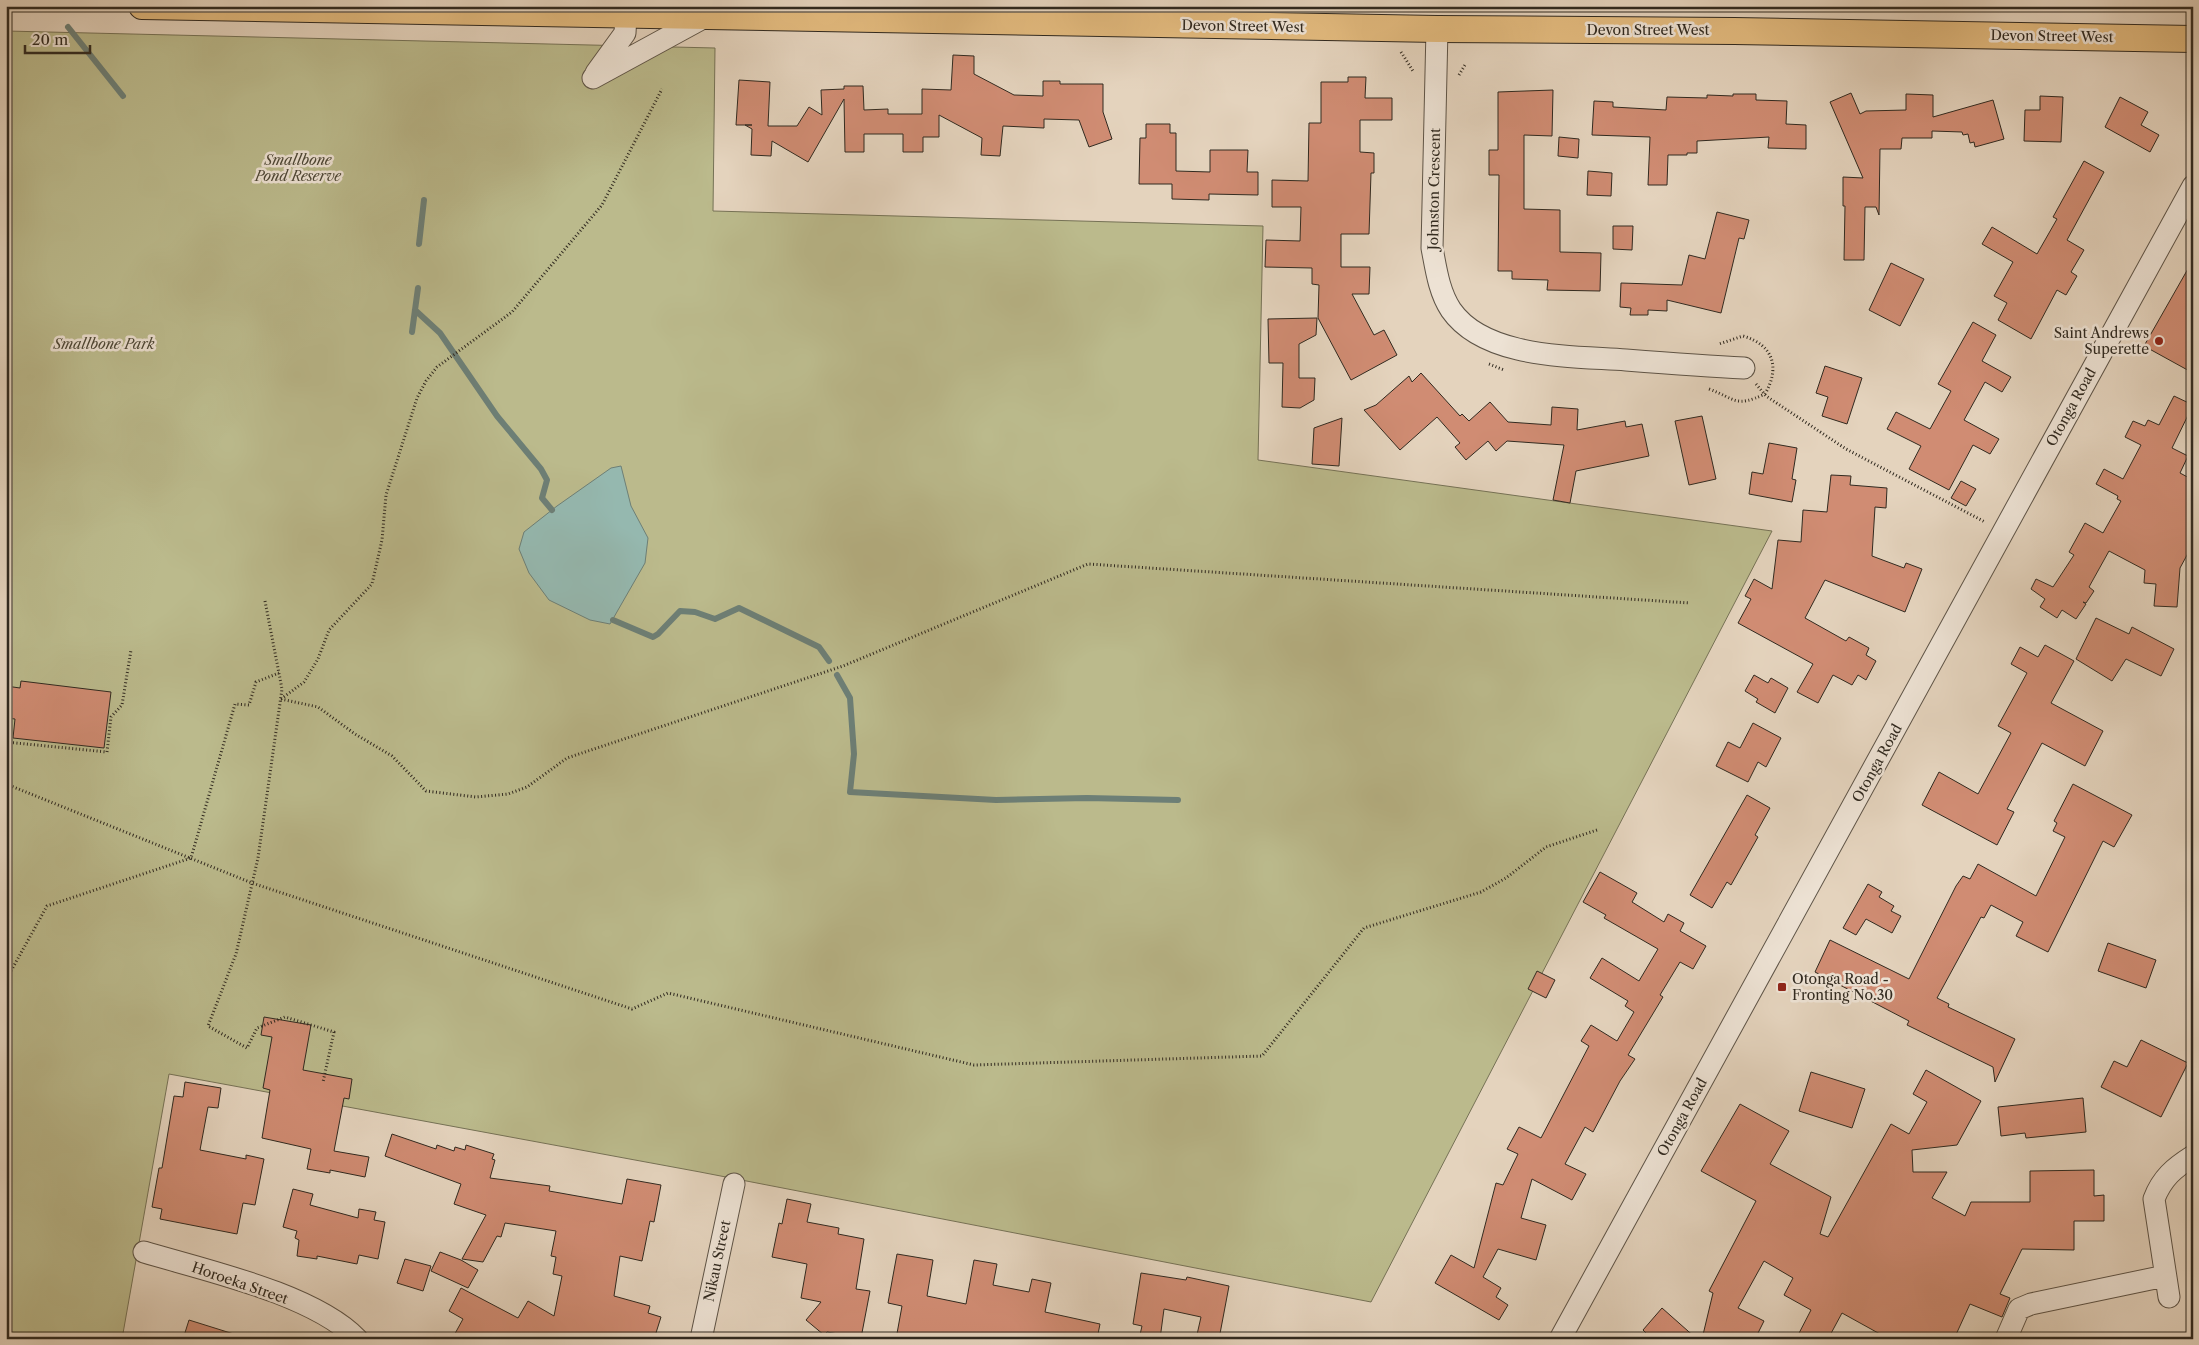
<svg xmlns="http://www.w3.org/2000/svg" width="2199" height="1345" font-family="'Libre Caslon Text',serif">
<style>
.green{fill:#bbba8c;stroke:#767256}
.water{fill:#95b8af;stroke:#6d7f76}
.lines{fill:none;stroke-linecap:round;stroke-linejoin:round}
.stream{stroke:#6d7f76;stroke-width:6}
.building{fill:#d08c73;stroke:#312a20}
.minor-casing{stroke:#5e5447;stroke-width:23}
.major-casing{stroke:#312a20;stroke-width:28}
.path{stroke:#312a20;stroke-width:3;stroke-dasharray:1 2.5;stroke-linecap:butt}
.minor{stroke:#ede2d4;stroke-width:21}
.major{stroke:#e2ba7e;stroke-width:26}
.poi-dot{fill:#8f2418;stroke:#ede2d4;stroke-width:2}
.labels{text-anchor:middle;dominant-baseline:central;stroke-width:5;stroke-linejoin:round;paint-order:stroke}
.street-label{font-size:14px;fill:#312a20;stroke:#ede2d4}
.park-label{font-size:14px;font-style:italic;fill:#4d4736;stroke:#ede2d4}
.poi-label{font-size:14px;fill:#312a20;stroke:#ede2d4;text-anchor:end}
</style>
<rect width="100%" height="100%" fill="#e4d3bd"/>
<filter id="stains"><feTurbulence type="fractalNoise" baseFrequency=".004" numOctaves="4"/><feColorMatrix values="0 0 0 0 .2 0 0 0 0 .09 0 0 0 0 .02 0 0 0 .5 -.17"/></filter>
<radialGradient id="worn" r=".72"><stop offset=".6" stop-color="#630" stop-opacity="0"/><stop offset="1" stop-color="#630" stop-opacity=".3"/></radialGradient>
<path class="green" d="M 6,31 L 715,48 L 713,211 L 1263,226 L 1258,460 L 1772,531 L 1371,1302 L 700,1172 L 169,1074 L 122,1339 L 6,1339 Z"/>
<path class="water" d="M 621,466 L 631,506 L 648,538 L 645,563 L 610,624 L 590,620 L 549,600 L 529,573 L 519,549 L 524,532 L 557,506 L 611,468 Z"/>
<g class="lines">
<path class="stream" d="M 68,27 L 123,96
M 419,244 L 424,200
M 415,310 L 440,333 L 497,416 L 541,469 L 547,480 L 542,498 L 552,510
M 412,332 L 418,288
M 613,620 L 653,637 L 658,634 L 680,611 L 695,612 L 715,619 L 739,608 L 819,647 L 829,661
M 837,675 L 850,698 L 854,754 L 850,792 L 996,800 L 1087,798 L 1178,800"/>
</g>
<path class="building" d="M 953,55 L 974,56 L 974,74 L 1014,95 L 1043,96 L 1043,81 L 1060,81 L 1060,84 L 1103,84 L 1103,112 L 1112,139 L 1089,147 L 1079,120 L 1044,119 L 1044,128 L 1003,126 L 1000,156 L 981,155 L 982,138 L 939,115 L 939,137 L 923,137 L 923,152 L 903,152 L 903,134 L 864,134 L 864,152 L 845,152 L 844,99 L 808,162 L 772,141 L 771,156 L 751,155 L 752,129 L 745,125 L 752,125 L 736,125 L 739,80 L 770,82 L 768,126 L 797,126 L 809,107 L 822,115 L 821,90 L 844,89 L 844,86 L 863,86 L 864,110 L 888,109 L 888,114 L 922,114 L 922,89 L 951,90 Z
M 1348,77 L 1366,77 L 1365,98 L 1392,98 L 1392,120 L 1360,120 L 1360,152 L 1374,153 L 1374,173 L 1371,173 L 1369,234 L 1341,234 L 1341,267 L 1370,267 L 1369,294 L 1352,294 L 1374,335 L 1384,330 L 1397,355 L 1351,380 L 1318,318 L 1319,285 L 1312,284 L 1312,268 L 1265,267 L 1266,240 L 1300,241 L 1301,207 L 1272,207 L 1272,180 L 1308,181 L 1309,123 L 1321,123 L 1321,82 L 1348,82 Z
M 1553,90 L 1552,136 L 1524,135 L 1524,209 L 1560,210 L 1560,252 L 1601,253 L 1600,291 L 1547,290 L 1548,280 L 1512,279 L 1512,271 L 1498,271 L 1499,175 L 1489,175 L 1489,150 L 1498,150 L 1498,92 Z
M 1851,93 L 1860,114 L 1866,111 L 1906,110 L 1906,94 L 1933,95 L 1933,117 L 1993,100 L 2004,139 L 1975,147 L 1974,142 L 1970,143 L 1968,134 L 1963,135 L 1962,132 L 1932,131 L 1932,138 L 1902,138 L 1901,149 L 1880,149 L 1879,215 L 1876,207 L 1865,207 L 1864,260 L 1844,260 L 1845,206 L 1843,206 L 1843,177 L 1863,178 L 1830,102 Z
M 1733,94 L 1756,94 L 1756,100 L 1787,101 L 1786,124 L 1806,125 L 1806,149 L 1768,148 L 1769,137 L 1697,141 L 1697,153 L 1687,153 L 1687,155 L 1668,155 L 1667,185 L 1648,185 L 1650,137 L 1592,135 L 1594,101 L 1613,102 L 1613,107 L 1666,110 L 1667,97 L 1707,98 L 1707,95 L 1733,96 Z
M 2040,96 L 2063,97 L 2061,142 L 2024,141 L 2025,110 L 2040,110 Z
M 2120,97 L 2148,112 L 2141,125 L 2159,135 L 2150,152 L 2105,127 Z
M 1146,124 L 1170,124 L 1170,133 L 1176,133 L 1176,171 L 1210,172 L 1210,150 L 1248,150 L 1247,172 L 1258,172 L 1258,195 L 1209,194 L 1209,200 L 1172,199 L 1172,184 L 1139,184 L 1140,138 L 1146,138 Z
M 1559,137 L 1579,139 L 1578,158 L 1558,156 Z
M 2084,161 L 2104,172 L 2067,240 L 2084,250 L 2071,272 L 2077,276 L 2066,295 L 2057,290 L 2031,339 L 1998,320 L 2007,303 L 1994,296 L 2013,262 L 1982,244 L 1992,227 L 2037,254 L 2057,219 L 2053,217 Z
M 1588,171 L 1612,173 L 1611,196 L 1587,195 Z
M 1717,212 L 1749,220 L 1744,239 L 1739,238 L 1721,313 L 1667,300 L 1667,311 L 1648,310 L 1648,315 L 1630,315 L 1631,308 L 1620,307 L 1621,283 L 1682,285 L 1689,255 L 1705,259 Z
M 1613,226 L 1633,226 L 1632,250 L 1613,249 Z
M 2193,260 L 2193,373 L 2144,346 Z
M 1891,263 L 1924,279 L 1900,326 L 1869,310 Z
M 1317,318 L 1316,335 L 1299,344 L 1299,378 L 1315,378 L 1314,400 L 1300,408 L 1282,407 L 1283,363 L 1269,363 L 1268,319 Z
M 1973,322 L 1996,335 L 1982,361 L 2011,377 L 2002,392 L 1985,382 L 1964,420 L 1999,439 L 1990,454 L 1973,445 L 1949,490 L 1909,469 L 1921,446 L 1887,429 L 1896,412 L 1930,429 L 1951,391 L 1938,384 Z
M 1825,366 L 1862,378 L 1847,424 L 1822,416 L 1828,397 L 1816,393 Z
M 1421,373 L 1460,416 L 1462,414 L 1469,421 L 1490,402 L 1508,422 L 1551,425 L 1552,407 L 1578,409 L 1577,430 L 1625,421 L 1626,427 L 1642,424 L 1649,456 L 1576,471 L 1570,503 L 1553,500 L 1564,445 L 1507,441 L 1496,451 L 1488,441 L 1466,460 L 1455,447 L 1460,443 L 1437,417 L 1400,450 L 1364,410 L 1376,405 L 1409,376 L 1412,382 Z
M 2174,396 L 2193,405 L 2172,448 L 2188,456 L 2180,473 L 2193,480 L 2193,544 L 2180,568 L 2177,607 L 2154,606 L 2156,584 L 2144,583 L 2145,570 L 2109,551 L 2089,587 L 2094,591 L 2086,603 L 2083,602 L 2086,604 L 2076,619 L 2062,610 L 2057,618 L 2040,607 L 2045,599 L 2031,589 L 2036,579 L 2053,587 L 2074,555 L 2069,552 L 2085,523 L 2103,533 L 2121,501 L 2117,499 L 2118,496 L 2096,484 L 2104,469 L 2123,479 L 2141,445 L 2125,437 L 2133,421 L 2145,426 L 2148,420 L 2159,425 Z
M 1702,416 L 1716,479 L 1689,485 L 1675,421 Z
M 1342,418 L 1339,466 L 1312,464 L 1314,428 Z
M 1769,443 L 1797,448 L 1792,479 L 1796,480 L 1792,502 L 1749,494 L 1752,472 L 1763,474 Z
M 1831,475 L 1851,476 L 1850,485 L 1887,488 L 1886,508 L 1875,507 L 1872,556 L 1904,568 L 1906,563 L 1922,569 L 1905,612 L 1825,580 L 1805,618 L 1846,641 L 1849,637 L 1869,648 L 1866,655 L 1876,661 L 1866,680 L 1858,675 L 1852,685 L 1833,675 L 1818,703 L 1797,692 L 1813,664 L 1738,623 L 1751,599 L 1745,596 L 1754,579 L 1772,589 L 1778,540 L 1801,542 L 1803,510 L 1827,512 Z
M 1961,481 L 1976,489 L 1966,506 L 1951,498 Z
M 2096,618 L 2129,634 L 2132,627 L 2174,649 L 2161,676 L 2126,659 L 2112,681 L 2076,659 Z
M 2045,645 L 2074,661 L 2051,703 L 2103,731 L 2085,766 L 2042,743 L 2007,809 L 2014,812 L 1997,845 L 1922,805 L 1939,772 L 1978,794 L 2011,733 L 1998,726 L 2027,673 L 2011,664 L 2020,647 L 2038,657 Z
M 1754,675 L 1768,683 L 1771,678 L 1788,688 L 1775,713 L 1756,702 L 1758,699 L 1745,691 Z
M 21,681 L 111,692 L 104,748 L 13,738 L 15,719 L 6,718 L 6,686 L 20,688 Z
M 1753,723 L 1781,738 L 1766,767 L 1758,762 L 1748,782 L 1716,766 L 1728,742 L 1740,748 Z
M 2073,784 L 2132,815 L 2114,847 L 2103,841 L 2048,952 L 2016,936 L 2023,922 L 1991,905 L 1984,918 L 1981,917 L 1937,998 L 1949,1004 L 1948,1007 L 2015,1039 L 1995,1082 L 1993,1067 L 1907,1025 L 1909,1021 L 1815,972 L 1830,940 L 1909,979 L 1956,886 L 1963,876 L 1970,879 L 1978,864 L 2036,896 L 2065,837 L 2053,831 L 2057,823 L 2054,821 Z
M 1747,795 L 1770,808 L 1755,835 L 1758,837 L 1731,885 L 1727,882 L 1712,908 L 1690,895 Z
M 1600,872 L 1637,893 L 1632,902 L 1664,922 L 1668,914 L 1684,923 L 1680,931 L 1706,946 L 1693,969 L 1680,962 L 1660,995 L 1663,997 L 1628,1055 L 1635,1059 L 1620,1081 L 1593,1132 L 1585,1127 L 1565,1164 L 1586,1174 L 1572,1200 L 1532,1179 L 1521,1218 L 1546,1225 L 1536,1260 L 1498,1249 L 1483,1277 L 1501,1288 L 1496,1297 L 1508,1305 L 1499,1320 L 1435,1283 L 1451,1255 L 1474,1268 L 1496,1183 L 1503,1185 L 1518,1154 L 1507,1149 L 1519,1127 L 1541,1138 L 1589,1046 L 1581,1041 L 1591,1025 L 1617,1041 L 1634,1012 L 1625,1006 L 1628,1001 L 1590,978 L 1602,958 L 1639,981 L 1658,949 L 1604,918 L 1606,915 L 1583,902 Z
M 1868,884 L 1882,892 L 1879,897 L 1894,906 L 1891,911 L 1901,916 L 1892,933 L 1866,919 L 1856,935 L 1843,928 Z
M 2108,943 L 2156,960 L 2146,988 L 2098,971 Z
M 1537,971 L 1555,980 L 1546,998 L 1528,989 Z
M 264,1017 L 311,1025 L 303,1070 L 352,1079 L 349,1099 L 344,1098 L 334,1151 L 369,1157 L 365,1177 L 330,1170 L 330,1173 L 307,1169 L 311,1149 L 262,1138 L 270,1090 L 263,1088 L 272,1037 L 261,1035 Z
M 2141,1040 L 2188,1063 L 2161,1117 L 2101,1087 L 2114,1061 L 2127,1067 Z
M 1926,1070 L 1981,1101 L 1957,1145 L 1912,1150 L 1913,1172 L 1947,1172 L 1932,1198 L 1965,1216 L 1971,1202 L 2030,1202 L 2030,1171 L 2094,1170 L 2094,1196 L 2104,1195 L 2104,1221 L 2074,1221 L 2074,1250 L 2022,1249 L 2000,1294 L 2010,1298 L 2002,1317 L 1970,1304 L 1954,1339 L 1889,1339 L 1842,1313 L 1828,1339 L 1796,1339 L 1811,1310 L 1784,1295 L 1793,1278 L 1764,1261 L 1738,1308 L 1764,1321 L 1755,1339 L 1702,1339 L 1713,1293 L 1709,1291 L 1756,1201 L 1701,1171 L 1740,1104 L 1789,1131 L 1770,1164 L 1831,1197 L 1820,1234 L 1828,1237 L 1891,1124 L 1909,1134 L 1927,1102 L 1913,1094 Z
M 1811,1072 L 1865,1089 L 1852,1128 L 1799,1111 Z
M 185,1082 L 221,1088 L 218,1108 L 208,1107 L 200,1150 L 246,1159 L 246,1155 L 264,1159 L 255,1205 L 243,1203 L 237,1234 L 160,1219 L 162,1209 L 152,1207 L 159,1168 L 162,1168 L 174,1096 L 183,1097 Z
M 2083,1098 L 2086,1132 L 2026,1138 L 2025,1133 L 2001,1136 L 1998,1107 Z
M 392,1134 L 436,1149 L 437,1145 L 454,1151 L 455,1147 L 465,1150 L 466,1145 L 494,1154 L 492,1159 L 495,1160 L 490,1178 L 550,1186 L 549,1191 L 622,1204 L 627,1179 L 661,1185 L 654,1222 L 650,1221 L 642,1261 L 620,1256 L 614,1296 L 650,1306 L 648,1313 L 661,1317 L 655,1336 L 652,1335 L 651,1339 L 452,1339 L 463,1319 L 449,1311 L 461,1288 L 518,1318 L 528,1301 L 554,1316 L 562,1276 L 553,1274 L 556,1257 L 551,1256 L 556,1231 L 505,1223 L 501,1237 L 497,1236 L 483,1262 L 462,1259 L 486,1215 L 454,1204 L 461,1184 L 385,1156 Z
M 293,1189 L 313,1194 L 310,1205 L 358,1218 L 359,1209 L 376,1212 L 374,1220 L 385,1222 L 378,1259 L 359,1255 L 357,1264 L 317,1256 L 317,1259 L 297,1256 L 299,1240 L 295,1238 L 297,1231 L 283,1227 Z
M 787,1199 L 811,1204 L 807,1222 L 839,1228 L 838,1234 L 864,1239 L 856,1289 L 870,1291 L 861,1338 L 827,1332 L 824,1335 L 806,1320 L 821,1302 L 801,1298 L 807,1264 L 772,1257 L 779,1223 L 782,1224 Z
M 440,1252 L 461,1260 L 478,1270 L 468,1288 L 431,1271 Z
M 897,1254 L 933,1260 L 927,1296 L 966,1304 L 974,1260 L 997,1264 L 993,1285 L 1029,1292 L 1032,1279 L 1051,1283 L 1045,1312 L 1100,1324 L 1097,1339 L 896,1339 L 902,1306 L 888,1303 Z
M 405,1259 L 431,1266 L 423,1291 L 397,1283 Z
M 1141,1273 L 1186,1280 L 1187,1277 L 1229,1286 L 1219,1339 L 1196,1339 L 1201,1317 L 1164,1309 L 1160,1339 L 1139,1339 L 1142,1326 L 1133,1324 Z
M 1662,1308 L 1697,1339 L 1652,1339 L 1643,1330 Z
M 189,1320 L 237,1335 L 236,1339 L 183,1339 Z"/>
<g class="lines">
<defs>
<path id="minor" d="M 1437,29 L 1432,248 C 1436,269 1439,292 1451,310 C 1485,359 1573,356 1626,360 C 1665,363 1704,366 1744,368
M 596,73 L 625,33 L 626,15
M 593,78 L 705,17
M 144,1252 C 204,1270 314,1294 357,1339
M 2169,1297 L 2154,1199 C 2162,1178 2174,1168 2193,1156
M 701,1339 L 734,1184
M 1560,1339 L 2193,186
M 2006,1339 L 2019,1309 L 2031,1304 L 2165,1276"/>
<path id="major" d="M 142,6 L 1437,29 L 1734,31 L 2193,39"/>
</defs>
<use href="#minor" class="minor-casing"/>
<use href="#major" class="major-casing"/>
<path class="path" d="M 1401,52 L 1413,71
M 1459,75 L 1465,65
M 1489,364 L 1504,370
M 1756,384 L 1766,396 L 1846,449 L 1985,522
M 1709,389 C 1736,399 1735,408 1765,394 C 1780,368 1774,345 1743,336 L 1719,344
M 265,601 L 282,689 L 258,858 L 236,954 L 208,1026 L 247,1048 L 257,1028 L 285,1017 L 334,1032 L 323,1082
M 281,699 L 318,707 L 355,734 L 392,756 L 426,791 L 476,797 L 508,794 L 527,787 L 567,758 L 843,666 L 1088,564 L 1690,603
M 281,699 L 304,682 L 318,659 L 329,630 L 372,584 L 382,540 L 386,495 L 417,398 L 426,381 L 437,367 L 512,312 L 602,205 L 662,89
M 6,742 L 107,752 L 111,717 L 122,705 L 131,650
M 6,784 L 252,883 L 632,1009 L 668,993 L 974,1065 L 1262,1056 L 1364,928 L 1481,892 L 1506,878 L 1546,847 L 1597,830
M 6,980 L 47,906 L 191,858 L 235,704 L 249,705 L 256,682 L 279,673"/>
<use href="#minor" class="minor"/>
<use href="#major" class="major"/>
</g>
<g class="poi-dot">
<circle cx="2159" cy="341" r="5"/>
<rect x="1777" y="982" width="10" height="10" rx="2.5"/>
</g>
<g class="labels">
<g class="street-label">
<text transform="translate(1243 26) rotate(1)">Devon Street West</text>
<text x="1648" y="30">Devon Street West</text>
<text transform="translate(2052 36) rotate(1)">Devon Street West</text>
<text transform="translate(1434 189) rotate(-89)">Johnston Crescent</text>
<text transform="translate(2071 407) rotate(-61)">Otonga Road</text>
<text transform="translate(1877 763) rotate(-61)">Otonga Road</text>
<text transform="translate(1682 1117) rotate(-61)">Otonga Road</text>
<text transform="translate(717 1261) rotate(-78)">Nikau Street</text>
<text transform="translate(240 1283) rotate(19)">Horoeka Street</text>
</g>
<g class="park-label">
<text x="298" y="160">Smallbone<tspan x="298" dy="16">Pond Reserve</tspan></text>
<text x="104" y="344">Smallbone Park</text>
</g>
<g class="poi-label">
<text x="2149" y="333">Saint Andrews<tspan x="2149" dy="16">Superette</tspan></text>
<text x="1792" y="979" text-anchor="start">Otonga Road -<tspan x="1792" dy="16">Fronting No.30</tspan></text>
</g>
</g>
<rect width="2199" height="1345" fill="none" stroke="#e4d3bd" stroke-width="25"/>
<rect x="8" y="8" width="2184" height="1330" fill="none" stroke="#312a20" stroke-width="2.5"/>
<rect x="12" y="12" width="2174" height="1320" fill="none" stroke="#312a20"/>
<path d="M25 45v8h65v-8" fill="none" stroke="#312a20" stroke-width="2.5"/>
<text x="32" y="45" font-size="15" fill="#312a20" stroke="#ede2d4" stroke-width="4" paint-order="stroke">20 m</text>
<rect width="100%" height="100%" filter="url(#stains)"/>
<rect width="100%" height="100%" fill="url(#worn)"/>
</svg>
